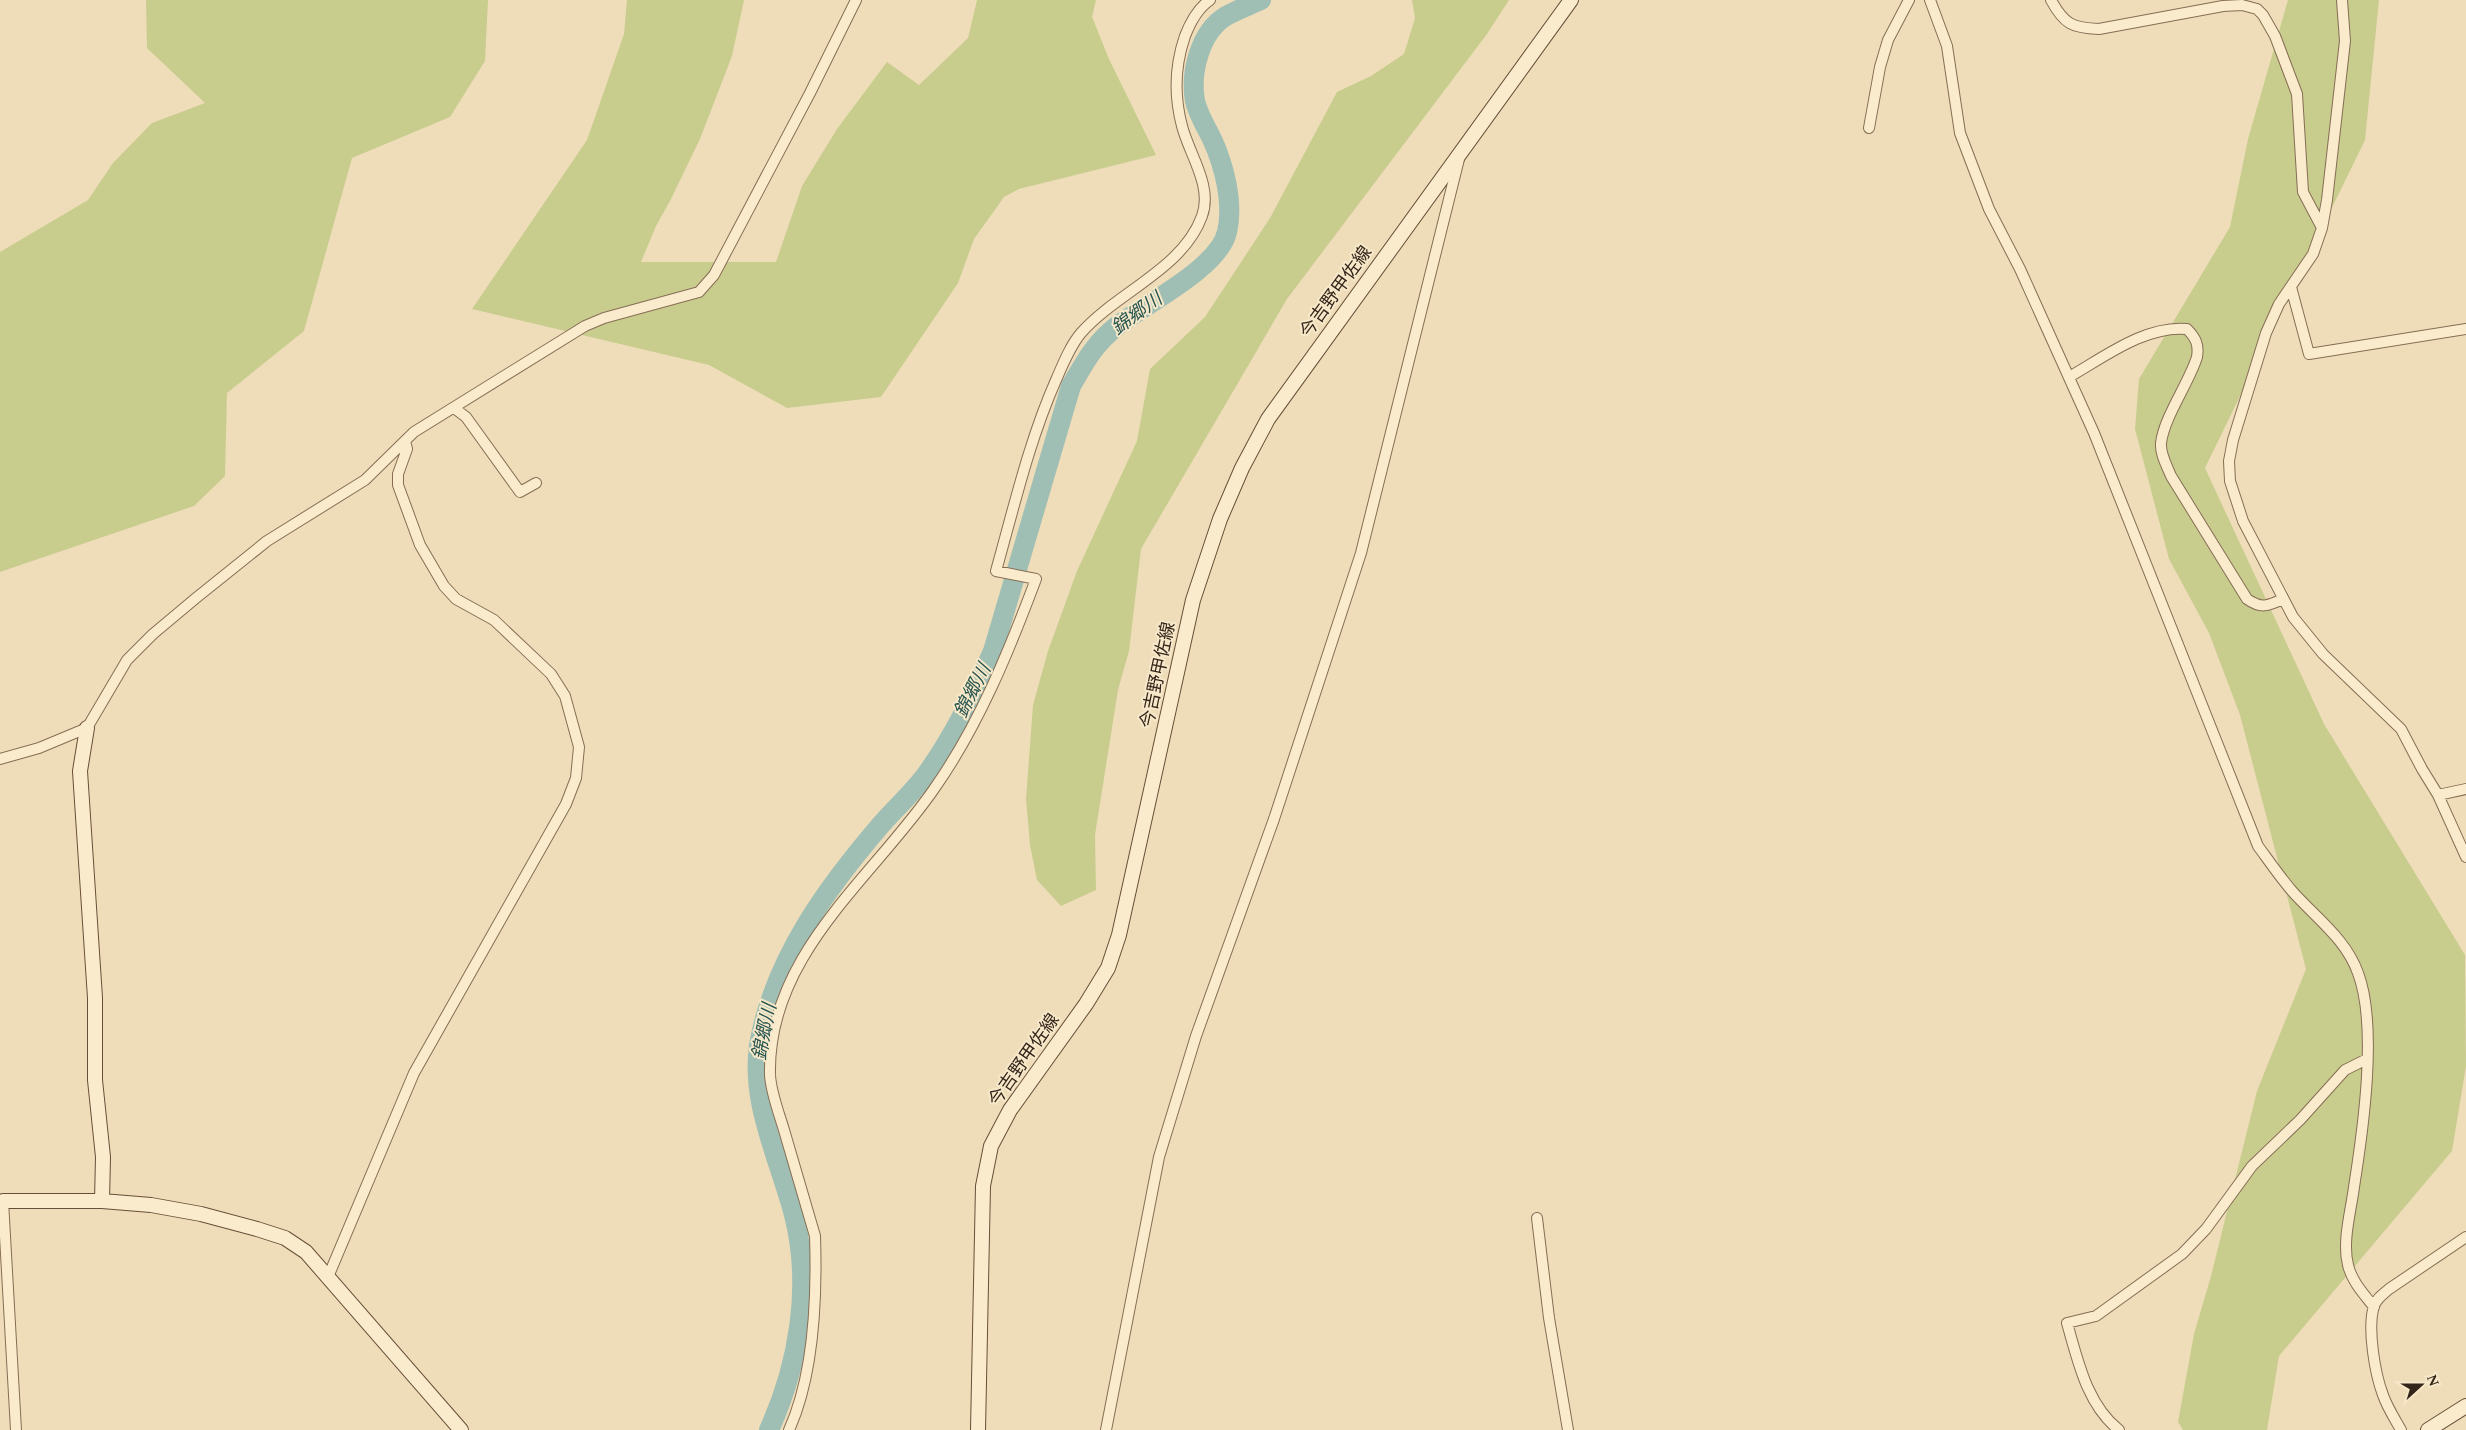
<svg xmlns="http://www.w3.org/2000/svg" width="2466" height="1430" font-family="Spectral,'Noto Sans JP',serif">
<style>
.green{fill:#c8cd8e}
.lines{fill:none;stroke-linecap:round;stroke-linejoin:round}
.river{stroke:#9fbfb4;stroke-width:20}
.street-casing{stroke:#866d54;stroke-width:12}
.secondary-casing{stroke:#684e37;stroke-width:16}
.street{stroke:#faebcd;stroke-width:10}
.secondary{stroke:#faebcd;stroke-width:14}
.labels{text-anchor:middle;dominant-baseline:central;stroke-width:4;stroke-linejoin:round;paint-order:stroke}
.street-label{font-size:18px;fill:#34251a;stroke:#f7e8c9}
.water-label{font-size:19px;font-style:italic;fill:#285550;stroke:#f7e8c9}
</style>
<rect width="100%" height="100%" fill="#efddba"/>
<path class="green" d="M 146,0 L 488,0 L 485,61 L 450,117 L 352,158 L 304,331 L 227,393 L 225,476 L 194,506 L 0,572 L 0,252 L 88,200 L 113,163 L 152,123 L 205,103 L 147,48 Z
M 627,0 L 744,0 L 732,56 L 700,139 L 670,201 L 656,226 L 641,262 L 776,262 L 802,186 L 837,129 L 887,62 L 919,85 L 968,38 L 977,0 L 1096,0 L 1092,17 L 1109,59 L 1156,155 L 1019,189 L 1004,197 L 974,239 L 958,283 L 881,397 L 787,408 L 709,365 L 472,309 L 587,140 L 624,34 Z
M 1412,0 L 1509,0 L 1487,34 L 1287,299 L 1141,549 L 1129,651 L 1118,690 L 1095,835 L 1096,890 L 1061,906 L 1037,880 L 1030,845 L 1026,799 L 1033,705 L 1048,651 L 1077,571 L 1137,441 L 1150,369 L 1205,317 L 1270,218 L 1337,92 L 1371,76 L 1404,54 L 1415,18 Z
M 2288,0 L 2379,0 L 2365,140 L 2205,468 L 2324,724 L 2465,955 L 2466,1066 L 2452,1151 L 2279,1356 L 2267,1430 L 2183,1430 L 2178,1422 L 2194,1334 L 2211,1276 L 2257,1091 L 2306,969 L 2240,715 L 2209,633 L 2169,559 L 2135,429 L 2139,379 L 2230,227 L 2248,139 Z"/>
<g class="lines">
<path class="river" d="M 769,1430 C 799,1364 812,1286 794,1215 C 779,1157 747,1097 761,1035 C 778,955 827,888 879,827 C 895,808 914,792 928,772 C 955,734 975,693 993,651 L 1071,386 C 1085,362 1094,344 1117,326 C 1145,304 1219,268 1227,232 C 1234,203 1224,165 1212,139 C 1206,127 1198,114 1195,101 C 1190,72 1200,32 1226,16 C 1237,10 1250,5 1261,0"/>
<defs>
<path id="street" d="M 1930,0 L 1947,46 L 1960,133 L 1989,209 L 2020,269 L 2094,433 L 2258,846 C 2269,861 2280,877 2292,891 C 2316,918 2346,939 2358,973 C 2378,1026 2363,1130 2354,1187 C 2351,1211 2342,1241 2348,1265 C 2352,1282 2364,1294 2374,1307
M 2051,0 C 2064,24 2072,28 2099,29 L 2223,6 L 2242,5 L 2257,9 L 2263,15 L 2275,36 L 2297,94 L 2303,192 L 2322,228
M 2342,0 L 2345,41 L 2327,200 L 2322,228 L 2313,254 L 2279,304 L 2266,333 L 2233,440 L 2229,461 L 2230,481 L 2243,521 L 2293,617 L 2323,654 L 2401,729 L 2422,769 L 2438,795 L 2466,857
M 1869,128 L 1880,67 L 1888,40 L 1909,0
M 2291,287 L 2309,354 L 2466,329
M 2069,377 C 2103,358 2145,325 2187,329 C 2196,338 2199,345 2197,357 C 2189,383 2164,417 2161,443 C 2160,454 2167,466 2171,476 L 2247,599 C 2261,609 2268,606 2283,599
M 454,408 L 466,417 L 520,492 L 536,483
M 0,759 L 39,748 L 87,728 L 127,660 L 153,634 L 196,598 L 267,541 L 365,480 L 414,432 L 585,326 L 604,318 L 699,292 L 714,275 L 810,93 L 856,0
M 2438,795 L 2466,789
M 0,1200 L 3,1201 L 16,1430
M 1537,1218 L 1549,1318 L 1568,1430
M 328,1277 L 414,1073 L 566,804 L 576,778 L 579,747 L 565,696 L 551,674 L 494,620 L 456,599 L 444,586 L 420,545 L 398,485 L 398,474 L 407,449 L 405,441
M 789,1430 C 814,1375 817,1296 815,1236 C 805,1201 794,1165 784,1130 C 779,1113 771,1093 770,1075 C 767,955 872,879 934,789 C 979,725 1009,651 1036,579 L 996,571 C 1014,507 1029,441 1056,380 C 1063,364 1070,346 1081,333 C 1117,292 1183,269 1202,216 C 1213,186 1189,154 1182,126 C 1174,96 1175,65 1185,36 C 1190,23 1198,8 1210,0
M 1106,1430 L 1159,1157 L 1196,1036 L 1274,819 L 1361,553 L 1459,159
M 2119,1430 C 2087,1405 2078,1361 2067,1323 L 2096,1316 L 2182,1254 L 2206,1229 L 2252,1166 L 2300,1120 L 2345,1070 L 2367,1059
M 2401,1430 C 2395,1419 2387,1407 2383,1395 C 2375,1374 2367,1328 2374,1306 C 2376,1299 2383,1294 2389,1289 L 2466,1237"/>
<path id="secondary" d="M 87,728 L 80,771 L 95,998 L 95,1080 L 103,1157 L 102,1201
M 3,1201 L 102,1201 L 151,1205 L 201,1214 L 257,1229 L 285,1238 L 306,1252 L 461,1430
M 978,1430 L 983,1186 L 991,1146 L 1010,1110 L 1086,1004 L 1108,968 L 1119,935 L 1193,600 L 1220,519 L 1242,468 L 1268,419 L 1571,0
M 2428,1430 L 2466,1406"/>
</defs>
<use href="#street" class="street-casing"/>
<use href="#secondary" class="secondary-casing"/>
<use href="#street" class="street"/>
<use href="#secondary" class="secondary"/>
</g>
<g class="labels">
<g class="street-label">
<text transform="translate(1336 292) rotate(-54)">今吉野甲佐線</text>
<text transform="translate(1158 675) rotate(-78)">今吉野甲佐線</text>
<text transform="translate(1024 1060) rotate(-55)">今吉野甲佐線</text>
</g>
<g class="water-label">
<text transform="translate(1137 314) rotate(-36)">錦郷川</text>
<text transform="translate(973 691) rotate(-63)">錦郷川</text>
<text transform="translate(765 1032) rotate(-79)">錦郷川</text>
</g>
</g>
<g transform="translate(2421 1385) rotate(69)" stroke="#f7e8c9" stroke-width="4" paint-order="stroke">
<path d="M0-4L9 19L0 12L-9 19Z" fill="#34251a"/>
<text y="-8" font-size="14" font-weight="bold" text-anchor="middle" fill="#34251a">N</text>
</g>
</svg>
